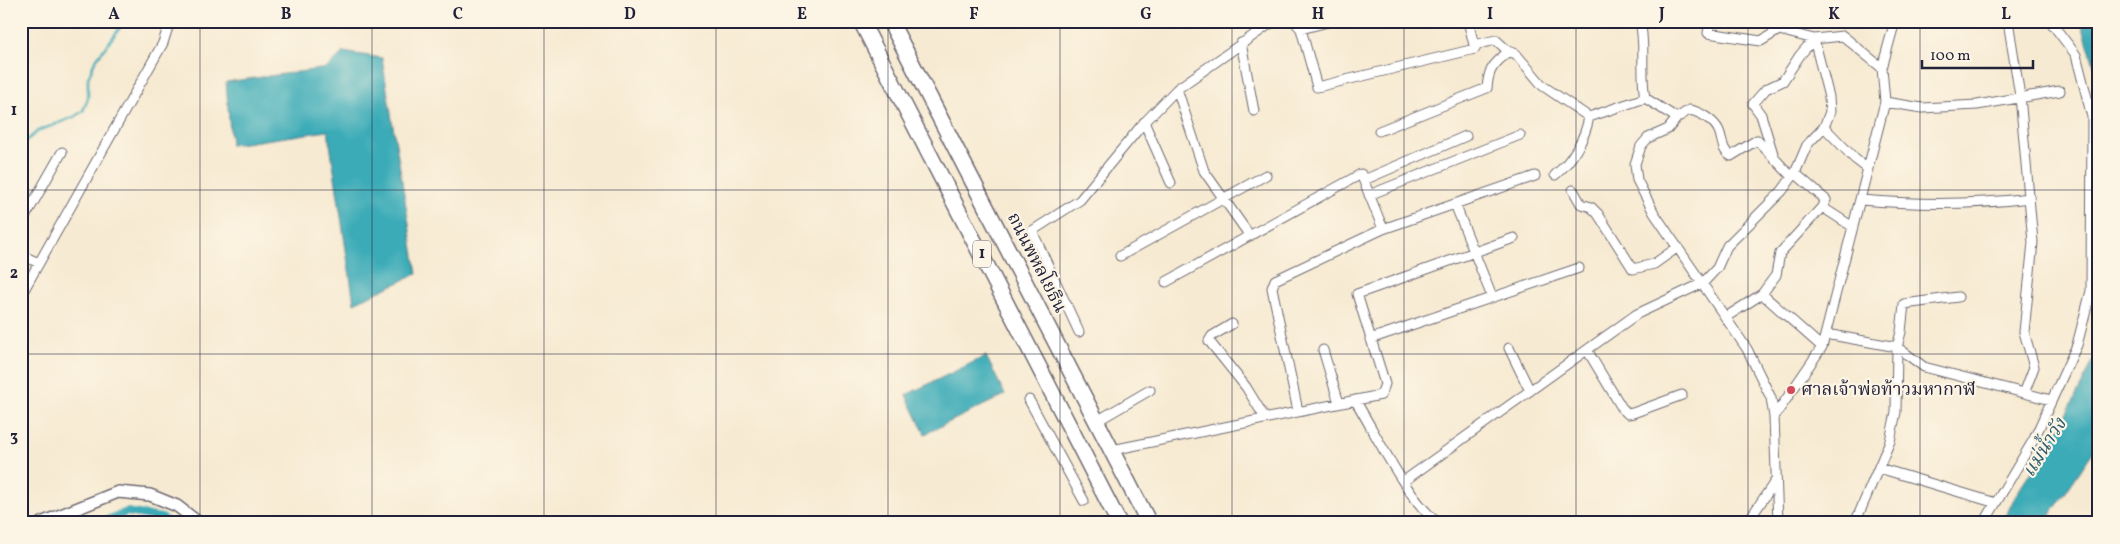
<svg xmlns="http://www.w3.org/2000/svg" width="2120" height="544" font-family="Vollkorn,'Noto Serif Thai',serif">
<style>
.water{fill:#3babb7;stroke:#2e6679}
.lines{fill:none;stroke-linecap:round;stroke-linejoin:round}
.stream{stroke:#3babb7;stroke-width:2.5}
.canal{stroke:#3babb7;stroke-width:8}
.minor-casing{stroke:#6d6870;stroke-width:11}
.tertiary-casing{stroke:#6d6870;stroke-width:14}
.trunk-casing{stroke:#6d6870;stroke-width:18}
.minor{stroke:#fff;stroke-width:9}
.tertiary{stroke:#fff;stroke-width:11}
.trunk{stroke:#fff;stroke-width:15}
.grid{fill:none;stroke:#22223b;stroke-width:1;stroke-opacity:0.55}
.poi-dot{fill:#d1495b;stroke:#fcf5e5;stroke-width:2}
.labels{text-anchor:middle;dominant-baseline:central;stroke-width:4.5;stroke-linejoin:round;paint-order:stroke}
.shield{fill:#fcf5e5;stroke:#63616e;stroke-width:1}
.shield-label{font-size:16px;font-weight:bold;fill:#22223b}
.street-label{font-size:18px;fill:#22223b;stroke:#fcf5e5}
.poi-label{font-size:18px;fill:#22223b;stroke:#fcf5e5;text-anchor:start}
.water-label{font-size:19px;font-style:italic;fill:#2c596d;stroke:#fcf5e5}
.neatline{fill:none;stroke:#22223b;stroke-width:2}
.grid-label{font-size:16px;text-anchor:middle;font-weight:bold;fill:#22223b}
</style>
<rect width="100%" height="100%" fill="#fcf5e5"/>
<filter id="ink" filterUnits="userSpaceOnUse"><feTurbulence type="fractalNoise" baseFrequency=".02" numOctaves="2"/><feDisplacementMap in="SourceGraphic" scale="10" xChannelSelector="R" yChannelSelector="G"/><feConvolveMatrix kernelMatrix="1 2 1 2 8 2 1 2 1" color-interpolation-filters="sRGB"/></filter>
<filter id="wash" filterUnits="userSpaceOnUse"><feTurbulence type="fractalNoise" baseFrequency=".0096" numOctaves="4" result="noise"/><feDisplacementMap in="SourceGraphic" scale="20" xChannelSelector="R" yChannelSelector="G"/><feGaussianBlur stdDeviation="1.12" result="paint"/><feColorMatrix in="noise" values="0 0 0 0 0 0 0 0 0 0 0 0 0 0 0 0 0 1.4 0 .05"/><feComposite in="paint" operator="in"/></filter>
<g filter="url(#wash)">
<rect width="100%" height="100%" fill="#f7ead2"/>
<path class="water" d="M 2081,21 L 2099,21 L 2099,83 L 2097,75 Z
M 343,52 L 382,58 L 417,274 L 354,303 L 328,131 L 231,145 L 226,82 L 327,68 Z
M 2099,346 L 2099,443 L 2045,523 L 2004,523 C 2011,497 2030,475 2044,452 C 2064,419 2085,382 2099,346 Z
M 986,356 L 1005,395 L 925,434 L 906,395 Z"/>
<g class="lines">
<path class="stream" d="M 21,145 L 38,131 L 74,117 L 83,111 L 88,98 L 88,78 L 95,61 L 125,21"/>
<path class="canal" d="M 99,523 L 127,512 L 162,518 L 169,523"/>
</g>
</g>
<g filter="url(#ink)">
<g class="lines">
<defs>
<path id="minor" d="M 1294,21 L 1301,29 L 1317,87 L 1475,49 L 1468,21
M 1640,21 C 1646,46 1640,72 1645,98 L 1677,118 L 1668,129 L 1648,138 L 1641,146 L 1635,164 L 1637,180 L 1654,213 L 1747,349 L 1771,398 L 1774,417
M 1710,21 L 1708,33 L 1761,41 L 1779,30 L 1814,39 L 1843,36 L 1882,68
M 2008,21 L 2020,96 L 2033,242 L 2024,332 L 2034,367 L 2025,391
M 1301,29 L 1332,21
M 1241,43 L 1254,111
M 1474,45 L 1496,40 L 1508,51 L 1516,54 L 1543,86 L 1589,117 L 1645,98
M 1177,89 L 1204,171 L 1250,236
M 1885,102 L 1922,108 L 1977,105 L 2060,91
M 1677,118 L 1689,110 C 1699,111 1715,121 1719,131 C 1723,140 1721,150 1731,156 L 1757,140 L 1792,177
M 1144,122 L 1171,183
M 1824,127 L 1855,159 L 1868,169
M 1379,131 L 1487,88 C 1489,66 1494,66 1508,51
M 1774,157 L 1761,115 L 1753,104 L 1766,89 L 1783,81 L 1800,55 L 1814,39
M 1795,173 L 1826,200 L 1822,207
M 1555,175 C 1572,161 1585,139 1589,117
M 1364,180 L 1466,136
M 1573,190 L 1581,204 L 1591,207 L 1598,214 L 1633,269 L 1654,264 L 1678,247
M 1369,195 L 1520,135
M 1861,200 C 1918,205 1973,205 2030,198
M 1455,204 L 1492,297
M 21,224 L 62,152
M 21,255 L 39,263
M 1120,256 L 1266,175
M 1166,282 L 1361,174 L 1383,229
M 21,295 L 163,43 L 170,21
M 1726,317 L 1762,294
M 1232,324 L 1212,336 L 1209,341 L 1246,387 L 1265,418
M 1079,332 L 1032,231 L 1080,200 L 1141,126 L 1177,89 L 1274,21
M 1826,334 L 1897,347 L 1924,367 L 2051,400
M 1370,339 L 1579,268
M 1822,347 L 1762,294 L 1776,275 L 1780,253 L 1822,207 L 1853,227
M 1509,348 L 1530,391
M 1323,350 L 1339,403
M 1587,350 L 1622,408 L 1628,414 L 1633,413 L 1682,395
M 1029,400 L 1084,501
M 1355,400 C 1376,434 1407,499 1438,523
M 1298,411 L 1272,288 L 1275,280 L 1383,229 L 1535,176
M 1097,421 L 1150,390
M 1112,450 L 1381,395 L 1385,384 L 1357,294 L 1514,238
M 1879,468 L 1996,503
M 1404,481 L 1637,314 L 1703,283 L 1717,268 L 1727,246 L 1782,191 L 1795,173 L 1807,145 L 1824,127 L 1830,112 L 1829,97 L 1814,39
M 1778,520 L 1809,519 L 1834,523
M 1747,523 L 1776,480
M 1778,523 L 1774,417 L 1822,347 L 1885,102 L 1882,68 L 1895,21
M 1855,523 L 1890,441 L 1896,412 L 1897,347 L 1901,332 L 1904,304 L 1958,297
M 1984,523 L 2034,439 L 2077,345 L 2091,291 L 2092,117 L 2076,55 L 2050,21"/>
<path id="tertiary" d="M 41,523 L 118,492 L 150,495 L 177,506 L 199,523"/>
<path id="trunk" d="M 861,21 L 1119,523
M 890,21 L 1149,523"/>
</defs>
<use href="#minor" class="minor-casing"/>
<use href="#tertiary" class="tertiary-casing"/>
<use href="#trunk" class="trunk-casing"/>
<use href="#minor" class="minor"/>
<use href="#tertiary" class="tertiary"/>
<use href="#trunk" class="trunk"/>
</g>
</g>
<path class="grid" d="M 200,21 L 200,523M 372,21 L 372,523M 544,21 L 544,523M 716,21 L 716,523M 888,21 L 888,523M 1060,21 L 1060,523M 1232,21 L 1232,523M 1404,21 L 1404,523M 1576,21 L 1576,523M 1748,21 L 1748,523M 1920,21 L 1920,523M 21,190 L 2099,190M 21,354 L 2099,354"/>
<circle class="poi-dot" cx="1791" cy="390" r="5"/>
<g class="labels">
<rect class="shield" x="973" y="240.5" width="18" height="27" rx="4"/>
<g class="shield-label">
<text x="982" y="254">1</text>
</g>
<g class="street-label">
<text transform="translate(1036 263) rotate(63)">ถนนพหลโยธิน</text>
</g>
<g class="poi-label">
<text x="1801" y="390">ศาลเจ้าพ่อท้าวมหากาฬ</text>
</g>
<g class="water-label">
<text transform="translate(2045 448) rotate(-58)">แม่น้ำวัง</text>
</g>
</g>
<rect width="2120" height="544" fill="none" stroke="#fcf5e5" stroke-width="55"/>
<path d="M1922 60v8h111v-8" fill="none" stroke="#22223b" stroke-width="2.5"/>
<text x="1930" y="60" font-size="15" fill="#22223b" stroke="#fcf5e5" stroke-width="4" paint-order="stroke">100 m</text>
<rect x="28" y="28" width="2064" height="488" class="neatline"/>
<g class="grid-label">
<text x="114" y="19">A</text>
<text x="286" y="19">B</text>
<text x="458" y="19">C</text>
<text x="630" y="19">D</text>
<text x="802" y="19">E</text>
<text x="974" y="19">F</text>
<text x="1146" y="19">G</text>
<text x="1318" y="19">H</text>
<text x="1490" y="19">I</text>
<text x="1662" y="19">J</text>
<text x="1834" y="19">K</text>
<text x="2006" y="19">L</text>
<text x="14" y="115">1</text>
<text x="14" y="278">2</text>
<text x="14" y="441">3</text>
</g>
</svg>
